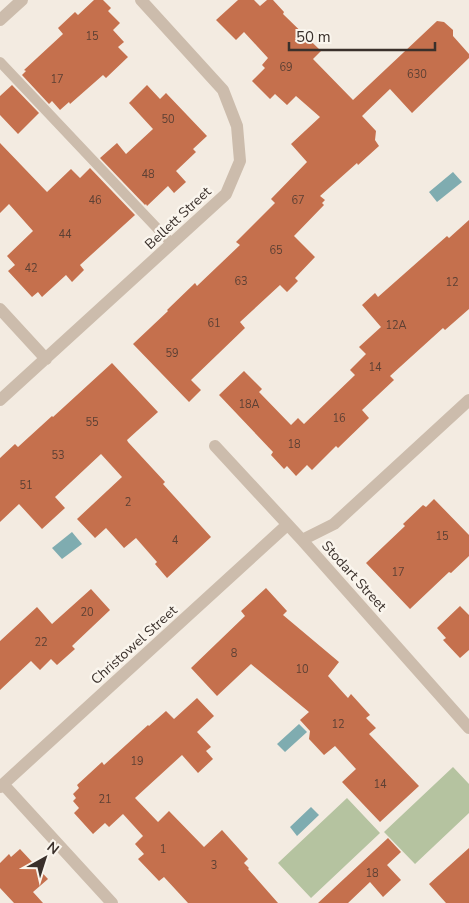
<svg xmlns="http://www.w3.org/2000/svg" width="469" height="903" font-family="'Nunito Sans',sans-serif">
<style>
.green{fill:#b5c3a0}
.water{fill:#7facb0}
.building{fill:#c5704d}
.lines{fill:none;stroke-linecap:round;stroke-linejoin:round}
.lane{stroke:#ccbcac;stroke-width:10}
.street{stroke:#ccbcac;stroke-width:12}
.labels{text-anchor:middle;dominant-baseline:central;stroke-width:5;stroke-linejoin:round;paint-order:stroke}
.number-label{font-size:11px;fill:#5d4034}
.street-label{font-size:14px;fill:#3a302b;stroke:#faf5ed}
</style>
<rect width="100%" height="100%" fill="#f3ebe1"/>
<path class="green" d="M 453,767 L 469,784 L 469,813 L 415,864 L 384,832 Z
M 347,798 L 380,833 L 311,898 L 278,863 Z"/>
<path class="water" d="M 453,172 L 462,182 L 437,202 L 429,192 Z
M 72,532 L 82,544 L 62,559 L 52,548 Z
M 299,724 L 307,732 L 285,752 L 277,744 Z
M 311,807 L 319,815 L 297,836 L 290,827 Z"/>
<path class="building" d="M 94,0 L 103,0 L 111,8 L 108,11 L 120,23 L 113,30 L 124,42 L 118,47 L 128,57 L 106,78 L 103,75 L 70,104 L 69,102 L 60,110 L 52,101 L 49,104 L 22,75 L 26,71 L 24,70 L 63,34 L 58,28 L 75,12 L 78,15 Z
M 238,0 L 254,0 L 260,6 L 267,0 L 273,0 L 284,12 L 283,14 L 321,51 L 313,59 L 353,100 L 437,21 L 444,22 L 453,30 L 453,36 L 469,54 L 469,58 L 412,113 L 390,89 L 362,116 L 376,131 L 375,140 L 379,146 L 358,165 L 357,163 L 320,196 L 325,200 L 322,203 L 324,205 L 294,236 L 315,257 L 295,278 L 298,281 L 287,292 L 280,285 L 240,322 L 245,328 L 191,380 L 201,390 L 189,402 L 133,344 L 168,311 L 167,310 L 195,283 L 197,286 L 240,245 L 236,242 L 275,203 L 271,199 L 307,162 L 291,144 L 320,117 L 296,96 L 287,105 L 275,94 L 270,99 L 252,81 L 265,68 L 262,65 L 268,58 L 244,32 L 236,40 L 216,20 Z
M 12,85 L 39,113 L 18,134 L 0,115 L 0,96 Z
M 147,85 L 160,99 L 166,93 L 207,136 L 193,149 L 196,152 L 176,171 L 186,182 L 174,193 L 168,186 L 147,206 L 146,204 L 145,205 L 100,158 L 117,143 L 126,154 L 153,129 L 129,103 Z
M 0,143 L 47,192 L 71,169 L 80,178 L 90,168 L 135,215 L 80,265 L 84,270 L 72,282 L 66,275 L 42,297 L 38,292 L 32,297 L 8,271 L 15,265 L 7,256 L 33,231 L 9,204 L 0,213 Z
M 469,220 L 469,309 L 445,330 L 443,328 L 390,376 L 394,380 L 362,410 L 369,418 L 338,448 L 336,446 L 312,470 L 307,465 L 296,476 L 287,466 L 284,469 L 271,455 L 273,452 L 219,395 L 244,371 L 262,389 L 259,392 L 291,425 L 298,418 L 304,424 L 355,375 L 350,370 L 366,354 L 359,347 L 381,327 L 362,305 L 375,293 L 378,297 L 447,236 L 449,238 Z
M 112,363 L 158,412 L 127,440 L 128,442 L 165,482 L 163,484 L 211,537 L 167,578 L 155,564 L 157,562 L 136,538 L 124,548 L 106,528 L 95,538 L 77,519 L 122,477 L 101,454 L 55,497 L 65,508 L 42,529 L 19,504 L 0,522 L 0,458 L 15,444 L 18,447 L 52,416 L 53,417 Z
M 434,499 L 469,535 L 469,556 L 451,573 L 449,572 L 410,609 L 366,563 L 405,526 L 403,524 L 423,505 L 426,507 Z
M 266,588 L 287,611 L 283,615 L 339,662 L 328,676 L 348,698 L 351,694 L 370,715 L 366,718 L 376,728 L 369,734 L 419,786 L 380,822 L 342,782 L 356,769 L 335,746 L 324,755 L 309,739 L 310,731 L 300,720 L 309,712 L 251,664 L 217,696 L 191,668 L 245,616 L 241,611 Z
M 91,589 L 110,610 L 72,646 L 75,649 L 57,665 L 51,659 L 40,670 L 31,661 L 0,690 L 0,641 L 37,607 L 52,624 Z
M 460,606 L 469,615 L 469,650 L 460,658 L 443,640 L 446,638 L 437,628 Z
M 197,698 L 214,716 L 197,732 L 211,747 L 206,751 L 213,759 L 198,773 L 182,755 L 135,798 L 158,822 L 169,811 L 204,847 L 222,830 L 248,859 L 244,863 L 249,868 L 248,869 L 278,903 L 188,903 L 164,877 L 159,881 L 138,859 L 144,854 L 135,844 L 143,836 L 123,814 L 109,827 L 105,823 L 93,834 L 74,813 L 79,808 L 73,801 L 76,798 L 73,794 L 79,788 L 77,785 L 102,762 L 104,765 L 148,725 L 149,726 L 166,711 L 174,719 Z
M 388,838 L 401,852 L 387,865 L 401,880 L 383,897 L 370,882 L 348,903 L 318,903 Z
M 469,848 L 469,903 L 446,903 L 429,884 Z
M 20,849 L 48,879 L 33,892 L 43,903 L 14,903 L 0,888 L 0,863 L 9,854 L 11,857 Z"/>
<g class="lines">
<path class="lane" d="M 0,62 L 172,244"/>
<path class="street" d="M 0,20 L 22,0
M 0,309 L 46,359
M 0,400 L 226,194 L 240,161 L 237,126 L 223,90 L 141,0
M 215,446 L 302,540 L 469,728
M 302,540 L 334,524 L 469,400
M 3,784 L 112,903
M 0,787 L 287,525"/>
</g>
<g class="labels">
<g class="number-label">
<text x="92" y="36">15</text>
<text x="286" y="67">69</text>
<text x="417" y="74">630</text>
<text x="57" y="79">17</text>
<text x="168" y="119">50</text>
<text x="148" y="174">48</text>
<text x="95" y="200">46</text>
<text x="298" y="200">67</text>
<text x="65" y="234">44</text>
<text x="276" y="250">65</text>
<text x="31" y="268">42</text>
<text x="241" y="281">63</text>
<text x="452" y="282">12</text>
<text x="214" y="323">61</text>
<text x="396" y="325">12A</text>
<text x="172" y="353">59</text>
<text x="375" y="367">14</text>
<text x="249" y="404">18A</text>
<text x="339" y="418">16</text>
<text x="92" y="422">55</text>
<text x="294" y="444">18</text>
<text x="58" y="455">53</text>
<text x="26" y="485">51</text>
<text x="128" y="502">2</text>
<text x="442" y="536">15</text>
<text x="175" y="540">4</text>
<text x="398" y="572">17</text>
<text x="87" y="612">20</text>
<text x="41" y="642">22</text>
<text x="234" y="653">8</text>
<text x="302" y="669">10</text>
<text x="338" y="724">12</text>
<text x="137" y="761">19</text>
<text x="380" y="784">14</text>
<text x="105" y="799">21</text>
<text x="163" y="849">1</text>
<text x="214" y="865">3</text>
<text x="372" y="873">18</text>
</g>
<g class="street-label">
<text transform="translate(178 218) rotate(-43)">Bellett Street</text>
<text transform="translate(354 576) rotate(48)">Stodart Street</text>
<text transform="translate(134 645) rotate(-42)">Christowel Street</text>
</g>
</g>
<g transform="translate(45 858) rotate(39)" stroke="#faf5ed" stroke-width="4" paint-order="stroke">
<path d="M0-4L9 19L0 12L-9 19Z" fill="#3a302b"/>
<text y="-8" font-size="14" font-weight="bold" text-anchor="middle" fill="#3a302b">N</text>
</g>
<path d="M289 42v8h146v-8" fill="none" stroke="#3a302b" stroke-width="2.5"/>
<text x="296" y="42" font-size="15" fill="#3a302b" stroke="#faf5ed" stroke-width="4" paint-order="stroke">50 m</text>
</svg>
